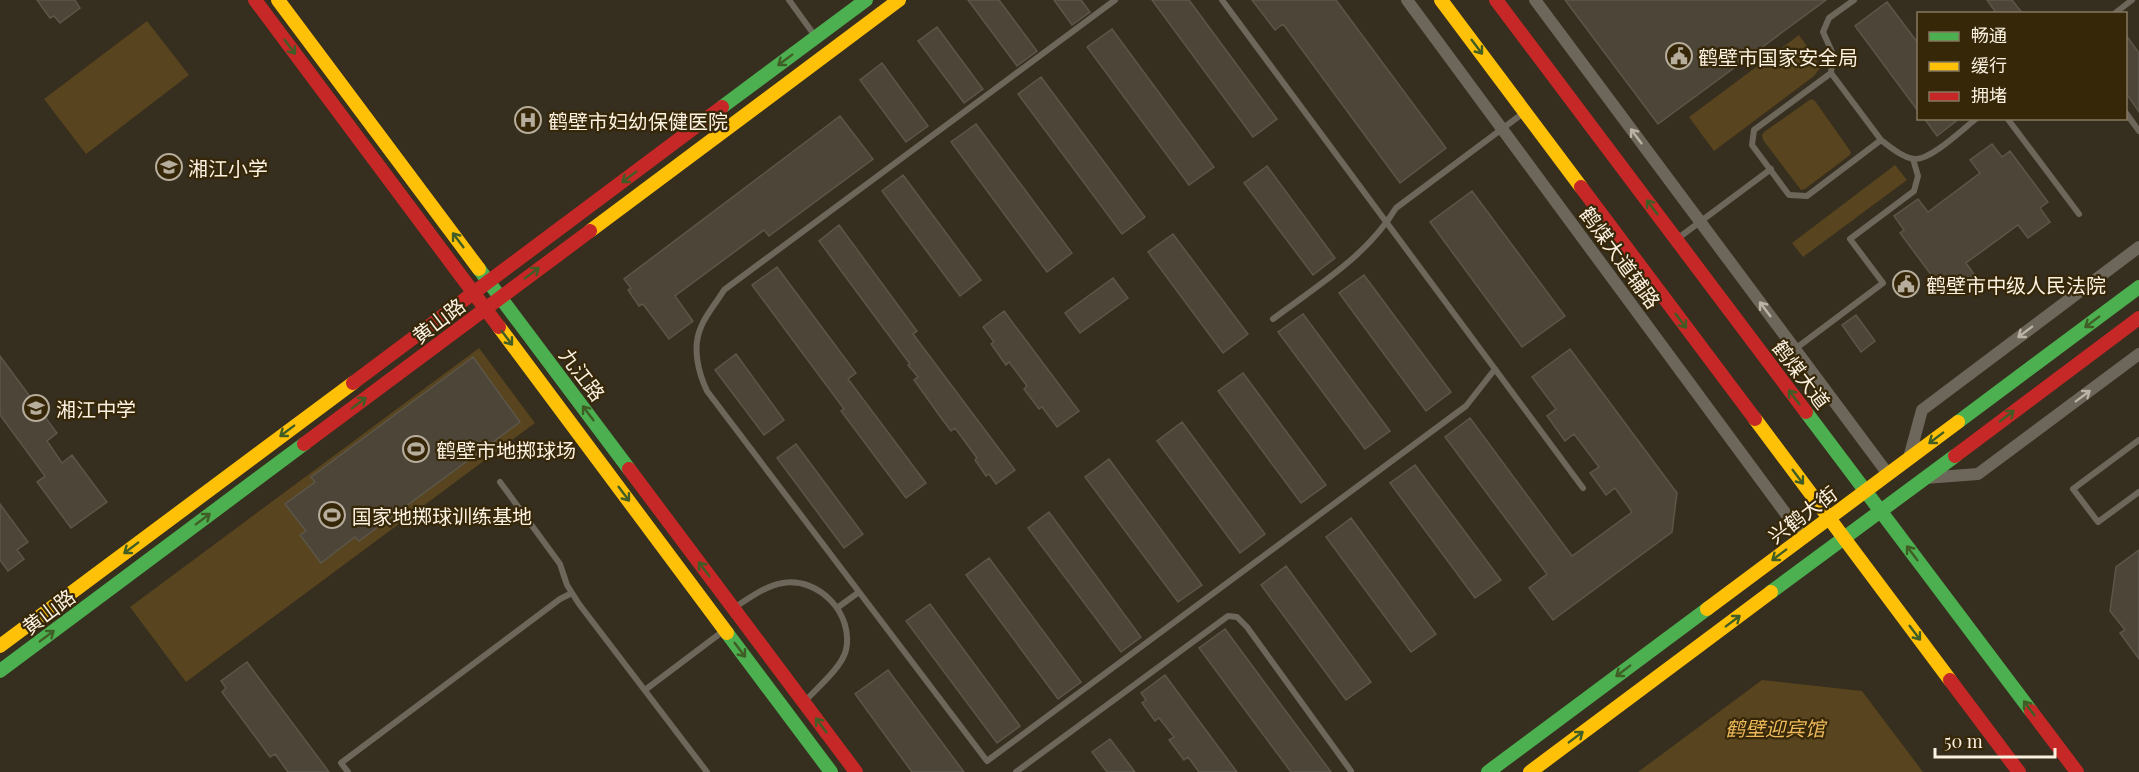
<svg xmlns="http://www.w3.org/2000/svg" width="2139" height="772" font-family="'Playfair Display','Noto Sans SC',serif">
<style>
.green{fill:#58441e}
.building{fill:#4d4638;stroke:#5c5649;stroke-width:1.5}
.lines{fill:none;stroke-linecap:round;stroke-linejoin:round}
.lane{stroke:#6d675b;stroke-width:6}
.street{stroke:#6d675b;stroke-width:12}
.fast{stroke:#4caf50;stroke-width:14}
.slow{stroke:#ffc107;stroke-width:14}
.jam{stroke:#c62828;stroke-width:14}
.oneway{stroke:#3f5d25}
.oneway2{stroke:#bbb3a4}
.labels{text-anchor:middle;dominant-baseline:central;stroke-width:4.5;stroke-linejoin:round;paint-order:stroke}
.poi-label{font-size:20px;fill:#fbf1e0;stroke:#362709;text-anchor:start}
.street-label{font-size:20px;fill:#fbf1e0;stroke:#362709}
.park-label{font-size:20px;font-style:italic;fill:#edb959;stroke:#362709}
</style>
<rect width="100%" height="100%" fill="#362e1e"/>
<path class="green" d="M 147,21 L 189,75 L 86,154 L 44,99 Z
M 1799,35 L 1816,59 L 1820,68 L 1814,76 L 1714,151 L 1689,117 Z
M 1811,99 L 1815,101 L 1851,152 L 1850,155 L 1805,189 L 1801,190 L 1763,140 L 1762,135 L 1764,132 Z
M 1895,165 L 1907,180 L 1803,257 L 1792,243 Z
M 479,348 L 535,423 L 186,682 L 130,607 Z
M 1762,680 L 1862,691 L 1923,772 L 1638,772 Z"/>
<path class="building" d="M 37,0 L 75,0 L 80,8 L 60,23 L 54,16 L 50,18 Z
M 968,0 L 999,0 L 1037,51 L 1017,66 Z
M 1054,0 L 1081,0 L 1090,12 L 1072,25 Z
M 1152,0 L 1189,0 L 1277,119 L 1253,137 Z
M 1252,0 L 1336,0 L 1446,148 L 1400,183 L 1283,24 L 1275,30 Z
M 1565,0 L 1826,0 L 1658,124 Z
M 1987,0 L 2012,0 L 2023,14 L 1997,14 Z
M 1887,2 L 1918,43 L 1918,111 L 1855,26 Z
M 937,27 L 983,89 L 964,103 L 918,41 Z
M 1112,29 L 1214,167 L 1189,185 L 1087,47 Z
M 2126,35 L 2139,53 L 2139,112 L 2126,93 Z
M 882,63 L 928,126 L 906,142 L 860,80 Z
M 1041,77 L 1145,217 L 1122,234 L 1018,94 Z
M 840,116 L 873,159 L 769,236 L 764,230 L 675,296 L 693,321 L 669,339 L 643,304 L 639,306 L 628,290 L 631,288 L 624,279 Z
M 1924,118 L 1960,118 L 1937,136 Z
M 976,124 L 1072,253 L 1047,272 L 951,142 Z
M 1992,144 L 2002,157 L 2010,151 L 2048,202 L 2040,208 L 2050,222 L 2028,238 L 2018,225 L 1966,263 L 1976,277 L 1953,294 L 1942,281 L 1938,284 L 1900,233 L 1904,230 L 1894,216 L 1918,199 L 1928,212 L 1980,173 L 1970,160 Z
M 1267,166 L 1335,258 L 1313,275 L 1244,183 Z
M 903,175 L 981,280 L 960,296 L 882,191 Z
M 1472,191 L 1565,316 L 1522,347 L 1430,222 Z
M 839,225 L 917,331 L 913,334 L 1015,470 L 996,484 L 989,474 L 986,476 L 975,460 L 977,458 L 955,428 L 951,431 L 939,415 L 914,380 L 918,377 L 908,365 L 910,364 L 819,241 Z
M 1173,234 L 1248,334 L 1223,353 L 1148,252 Z
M 777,267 L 856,373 L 848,379 L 926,483 L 906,498 L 841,411 L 844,409 L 752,285 Z
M 1364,275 L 1451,392 L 1426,411 L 1339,293 Z
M 1113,278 L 1128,298 L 1080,333 L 1065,313 Z
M 1004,311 L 1079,411 L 1057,427 L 1042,407 L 1039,409 L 1024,389 L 1027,386 L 1009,362 L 1006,365 L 991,344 L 994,342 L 983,327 Z
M 1303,314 L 1390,431 L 1365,449 L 1278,332 Z
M 1856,315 L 1875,341 L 1861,352 L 1842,325 Z
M 1570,349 L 1677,493 L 1672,532 L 1553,620 L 1529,588 L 1547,574 L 1445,437 L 1470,418 L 1572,556 L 1632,512 L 1615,488 L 1606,495 L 1590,473 L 1599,467 L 1574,434 L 1565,441 L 1547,416 L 1556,409 L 1532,377 Z
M 736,354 L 784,420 L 764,435 L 715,370 Z
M 0,356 L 57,433 L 47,441 L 62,463 L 72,455 L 107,502 L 71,528 L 37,482 L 45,476 L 0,415 Z
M 473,357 L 520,422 L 359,541 L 355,537 L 321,563 L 300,535 L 306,531 L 285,504 L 315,482 L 311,477 Z
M 1243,373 L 1326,485 L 1301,503 L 1218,391 Z
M 1182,422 L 1265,534 L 1240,553 L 1157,441 Z
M 796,444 L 863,534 L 844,548 L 777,458 Z
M 1109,459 L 1202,585 L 1178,602 L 1085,477 Z
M 1415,465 L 1501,580 L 1475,598 L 1390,483 Z
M 0,504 L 28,542 L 17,550 L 24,559 L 8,571 L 0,560 Z
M 1049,512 L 1141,637 L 1121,652 L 1028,528 Z
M 1351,518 L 1436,634 L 1411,652 L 1326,537 Z
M 2139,550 L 2139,659 L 2120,633 L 2125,630 L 2110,611 L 2116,567 Z
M 989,558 L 1081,682 L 1058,699 L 966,575 Z
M 1286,566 L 1371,682 L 1346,700 L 1261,585 Z
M 930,604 L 1020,726 L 997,743 L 906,621 Z
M 1225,629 L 1331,772 L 1291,772 L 1199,648 Z
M 247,662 L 329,772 L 288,772 L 275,754 L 270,757 L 260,743 L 222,692 L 226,688 L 221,681 Z
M 888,670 L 964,772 L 912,772 L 855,694 Z
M 1165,675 L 1237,772 L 1199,772 L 1188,757 L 1184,760 L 1169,740 L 1174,737 L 1159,718 L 1155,721 L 1142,703 L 1146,700 L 1141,693 Z
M 1110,739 L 1135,772 L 1107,772 L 1092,752 Z"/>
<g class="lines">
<path class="lane" d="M 789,0 L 815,36
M 1115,0 L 724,290 C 717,302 706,314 701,327 C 692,347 698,372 707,391 L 987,761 L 1466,406 L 1495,369
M 1222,0 L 1583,488
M 2114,14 L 2132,0
M 1831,73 L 1754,130 L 1752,145 L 1789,195 L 1807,196 L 1881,140 L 1831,73 L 1833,54 L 1823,32 L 1829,18 L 1854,0
M 2126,113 L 2139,131
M 2007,118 L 2079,214
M 1881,140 C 1890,147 1902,157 1914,159 C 1930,161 1963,129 1977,118
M 1677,239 L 1771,169
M 1273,319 C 1317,286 1367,256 1396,208 L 1522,114
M 1795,349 L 1883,283 L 1850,239 L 1914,191 L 1918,176 L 1913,159
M 2139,440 L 2073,489 L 2098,522 L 2139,492
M 500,482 L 560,564 L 567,585 L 579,604 L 707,772
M 734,608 C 749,598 765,586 783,583 C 819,577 854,614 846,650 C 842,667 818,687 806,700
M 837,608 L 859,592
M 645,690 L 722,632
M 348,772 L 341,763 L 560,599 L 572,593
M 1016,772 L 1228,616 L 1237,617 L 1247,627 L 1351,771"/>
<path class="street" d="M 1407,0 L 1803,537
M 1535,0 L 1888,474
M 1909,458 L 1922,410 L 2139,247
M 1925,478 L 1978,474 L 2139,354"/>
<path class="fast" d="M 722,107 L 866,0
M 479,269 L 629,469
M 1806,412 L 2031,711
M 1958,422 L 2139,287
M 1771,592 L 1955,456
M 727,633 L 831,772
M 0,671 L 304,444
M 1488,772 L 1707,609"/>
<path class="slow" d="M 278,0 L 479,269
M 1441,0 L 1581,187
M 590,231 L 899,0
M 499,327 L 727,633
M 1755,419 L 1950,680
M 1707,609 L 1958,422
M 0,646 L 353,383
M 1530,772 L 1771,592"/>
<path class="jam" d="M 255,0 L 499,327
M 1496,0 L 1806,412
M 1581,187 L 1755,419
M 353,383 L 722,107
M 304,444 L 590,231
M 1955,456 L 2139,318
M 629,469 L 856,772
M 1950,680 L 2019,772
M 2031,711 L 2077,772"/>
</g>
<defs><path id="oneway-shaft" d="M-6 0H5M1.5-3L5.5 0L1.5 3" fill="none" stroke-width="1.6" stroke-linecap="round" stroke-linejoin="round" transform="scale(1.5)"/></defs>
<g class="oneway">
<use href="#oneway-shaft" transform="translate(290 47) rotate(53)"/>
<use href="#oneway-shaft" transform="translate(1477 47) rotate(53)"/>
<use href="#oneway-shaft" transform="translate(785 60) rotate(143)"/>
<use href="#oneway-shaft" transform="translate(629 177) rotate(143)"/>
<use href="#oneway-shaft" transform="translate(1652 207) rotate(-127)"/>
<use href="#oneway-shaft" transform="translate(458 240) rotate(-127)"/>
<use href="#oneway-shaft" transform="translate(532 273) rotate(-37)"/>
<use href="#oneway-shaft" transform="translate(1681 321) rotate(53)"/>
<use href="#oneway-shaft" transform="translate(2092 322) rotate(143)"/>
<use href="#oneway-shaft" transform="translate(507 338) rotate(53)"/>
<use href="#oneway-shaft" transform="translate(1794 397) rotate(-127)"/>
<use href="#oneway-shaft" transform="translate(359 403) rotate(-37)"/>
<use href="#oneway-shaft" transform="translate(588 413) rotate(-127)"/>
<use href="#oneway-shaft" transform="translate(2007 416) rotate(-37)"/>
<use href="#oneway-shaft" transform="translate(287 431) rotate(143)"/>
<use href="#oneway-shaft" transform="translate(1936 438) rotate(143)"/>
<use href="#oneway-shaft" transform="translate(1798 477) rotate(53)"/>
<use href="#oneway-shaft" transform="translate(624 494) rotate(53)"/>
<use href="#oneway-shaft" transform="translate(203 519) rotate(-37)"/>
<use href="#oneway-shaft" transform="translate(131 548) rotate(143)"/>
<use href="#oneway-shaft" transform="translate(1912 553) rotate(-127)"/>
<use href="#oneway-shaft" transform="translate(1779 555) rotate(143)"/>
<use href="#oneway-shaft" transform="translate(704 569) rotate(-127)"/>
<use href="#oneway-shaft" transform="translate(1733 621) rotate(-37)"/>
<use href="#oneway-shaft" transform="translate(1915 633) rotate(53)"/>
<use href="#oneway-shaft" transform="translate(47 636) rotate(-37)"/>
<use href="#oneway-shaft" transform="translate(740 650) rotate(53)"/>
<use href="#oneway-shaft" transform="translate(1623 671) rotate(143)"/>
<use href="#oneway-shaft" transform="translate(2029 708) rotate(-127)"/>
<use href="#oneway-shaft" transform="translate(821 725) rotate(-127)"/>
<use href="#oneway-shaft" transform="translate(1576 737) rotate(-37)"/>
</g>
<g class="oneway2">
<use href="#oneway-shaft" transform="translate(1636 136) rotate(-127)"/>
<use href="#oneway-shaft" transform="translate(1765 309) rotate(-127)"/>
<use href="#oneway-shaft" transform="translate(2025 332) rotate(143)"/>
<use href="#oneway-shaft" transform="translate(2083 396) rotate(-37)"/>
</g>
<defs>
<symbol id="civic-ring" viewBox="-11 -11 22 22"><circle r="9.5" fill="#362709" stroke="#b6ad9c" stroke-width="1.5"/><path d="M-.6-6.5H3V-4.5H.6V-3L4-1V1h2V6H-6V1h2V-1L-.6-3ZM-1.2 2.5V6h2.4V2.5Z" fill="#b6ad9c"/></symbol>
<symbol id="hospital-ring" viewBox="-11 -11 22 22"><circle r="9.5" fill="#362709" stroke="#b6ad9c" stroke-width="1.5"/><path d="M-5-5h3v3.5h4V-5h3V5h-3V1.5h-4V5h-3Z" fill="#b6ad9c"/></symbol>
<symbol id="school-ring" viewBox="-11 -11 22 22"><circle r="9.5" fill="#362709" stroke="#b6ad9c" stroke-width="1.5"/><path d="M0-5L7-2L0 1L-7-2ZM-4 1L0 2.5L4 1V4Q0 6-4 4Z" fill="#b6ad9c"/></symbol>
<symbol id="stadium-ring" viewBox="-11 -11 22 22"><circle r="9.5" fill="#362709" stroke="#b6ad9c" stroke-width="1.5"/><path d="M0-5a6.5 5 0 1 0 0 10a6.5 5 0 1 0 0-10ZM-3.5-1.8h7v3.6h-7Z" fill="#b6ad9c"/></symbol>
</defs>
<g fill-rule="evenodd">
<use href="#civic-ring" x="1664" y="41" width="30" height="30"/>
<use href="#hospital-ring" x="513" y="105" width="30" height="30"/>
<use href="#school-ring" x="154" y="152" width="30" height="30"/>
<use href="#civic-ring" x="1891" y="269" width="30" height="30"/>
<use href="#school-ring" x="21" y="393" width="30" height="30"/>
<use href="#stadium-ring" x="401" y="434" width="30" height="30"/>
<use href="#stadium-ring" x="317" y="500" width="30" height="30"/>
</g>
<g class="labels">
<g class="poi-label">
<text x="1698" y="56">鹤壁市国家安全局</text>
<text x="548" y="120">鹤壁市妇幼保健医院</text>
<text x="188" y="167">湘江小学</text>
<text x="1926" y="284">鹤壁市中级人民法院</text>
<text x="56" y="408">湘江中学</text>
<text x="436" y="449">鹤壁市地掷球场</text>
<text x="352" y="515">国家地掷球训练基地</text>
</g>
<g class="street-label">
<text transform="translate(1621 257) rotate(54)">鹤煤大道辅路</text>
<text transform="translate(438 320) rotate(-37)">黄山路</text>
<text transform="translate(583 374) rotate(53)">九江路</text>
<text transform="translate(1802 374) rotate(53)">鹤煤大道</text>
<text transform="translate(1802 514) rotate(-37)">兴鹤大街</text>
<text transform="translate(48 611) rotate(-37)">黄山路</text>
</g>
<g class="park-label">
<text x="1775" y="727">鹤壁迎宾馆</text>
</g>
</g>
<rect x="1917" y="12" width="210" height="108" fill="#362709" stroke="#85785f" stroke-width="1.5"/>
<rect x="1929" y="32" width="30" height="9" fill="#4caf50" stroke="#85785f" stroke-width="1.5"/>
<text x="1971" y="42" font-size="18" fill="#fbf1e0">畅通</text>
<rect x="1929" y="62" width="30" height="9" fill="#ffc107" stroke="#85785f" stroke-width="1.5"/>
<text x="1971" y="72" font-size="18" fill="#fbf1e0">缓行</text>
<rect x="1929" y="92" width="30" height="9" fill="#c62828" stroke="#85785f" stroke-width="1.5"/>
<text x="1971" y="102" font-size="18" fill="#fbf1e0">拥堵</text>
<path d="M1935 748v9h120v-9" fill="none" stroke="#fbf1e0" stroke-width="3"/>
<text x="1944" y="748" font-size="18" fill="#fbf1e0" stroke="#362709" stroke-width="4.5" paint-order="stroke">50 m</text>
</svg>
